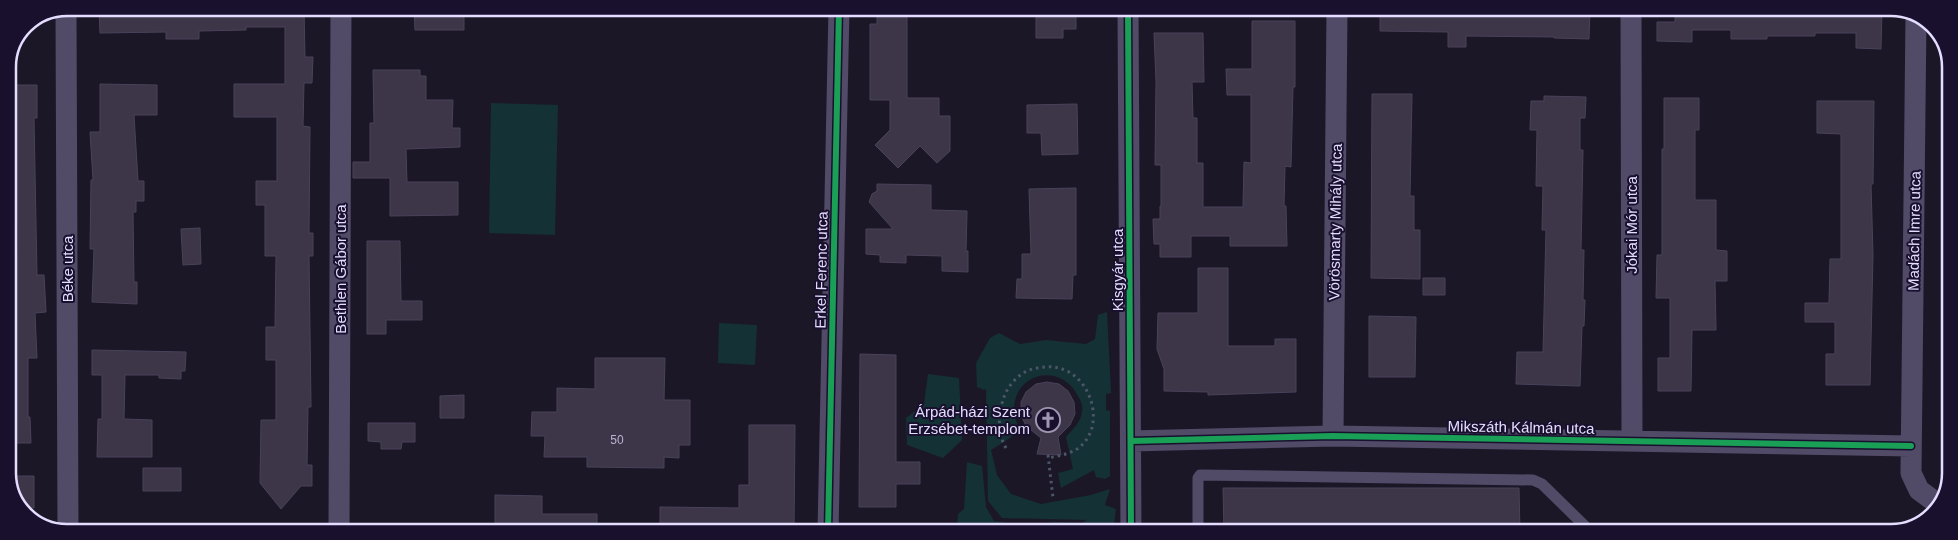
<svg xmlns="http://www.w3.org/2000/svg" width="1958" height="540" font-family="Helvetica,sans-serif">
<style>
.green{fill:#143136}
.building{fill:#3c3648;stroke:#4a425a}
.lines{fill:none;stroke-linecap:round;stroke-linejoin:round}
.path{stroke:#4b5769;stroke-width:3;stroke-dasharray:2.5 4;stroke-linecap:butt}
.service{stroke:#514b68;stroke-width:11}
.minor{stroke:#514b68;stroke-width:21}
.cycleway-casing{stroke:#19102e;stroke-width:9}
.cycleway{stroke:#1a9f57;stroke-width:6}
.labels{text-anchor:middle;dominant-baseline:central;stroke-width:4;stroke-linejoin:round;paint-order:stroke}
.number-label{font-size:12px;fill:#bbb3d1}
.street-label{font-size:15px;fill:#e5ddff;stroke:#19102e}
.poi-label{font-size:15px;fill:#e5ddff;stroke:#19102e;text-anchor:end}
.rim{fill:none;stroke:#e5ddff;stroke-width:2.5}
</style>
<rect width="100%" height="100%" fill="#1c1727"/>
<path class="green" d="M 491,103 L 558,105 L 555,235 L 489,233 Z
M 1107,312 L 1111,393 L 1106,394 L 1106,410 L 1110,411 L 1110,476 L 1105,479 L 1096,477 L 1094,470 L 1061,488 L 1058,473 L 1073,469 L 1066,437 C 1072,430 1082,421 1082,411 C 1083,406 1081,401 1078,396 C 1061,362 1014,372 1014,410 C 1014,416 1017,423 1019,429 L 1010,438 L 991,450 L 997,475 L 1011,494 L 1041,504 L 1091,495 L 1110,489 L 1105,505 L 1116,509 L 1113,532 L 985,532 L 957,528 L 958,514 L 964,509 L 967,462 L 982,466 L 986,507 L 994,521 L 1024,525 L 1056,522 L 1082,523 L 1087,520 L 1002,518 L 988,501 L 986,389 L 984,390 L 977,387 L 976,363 L 990,338 L 999,333 L 1020,344 L 1046,340 L 1086,344 L 1095,339 L 1098,315 Z
M 719,323 L 757,325 L 755,365 L 718,363 Z
M 928,374 L 959,378 L 962,440 L 943,458 L 907,445 L 906,418 L 924,404 Z"/>
<path class="building" d="M 99,8 L 304,8 L 305,57 L 313,57 L 312,83 L 304,83 L 303,126 L 310,127 L 309,233 L 313,233 L 313,256 L 309,256 L 311,407 L 308,407 L 307,465 L 312,465 L 312,486 L 301,486 L 281,509 L 260,483 L 261,420 L 276,420 L 276,360 L 266,360 L 266,327 L 275,327 L 276,256 L 265,256 L 265,205 L 256,205 L 256,181 L 277,181 L 277,117 L 234,117 L 234,84 L 285,84 L 285,27 L 246,27 L 246,30 L 199,31 L 199,39 L 166,39 L 166,32 L 100,33 Z
M 414,8 L 464,8 L 464,30 L 415,30 Z
M 877,8 L 907,8 L 907,98 L 939,98 L 939,116 L 950,116 L 950,151 L 937,163 L 920,146 L 898,168 L 875,145 L 890,130 L 890,100 L 870,100 L 870,24 L 877,24 Z
M 1036,9 L 1076,9 L 1076,29 L 1063,29 L 1063,38 L 1036,38 Z
M 1380,9 L 1590,9 L 1589,39 L 1554,38 L 1554,37 L 1466,36 L 1466,47 L 1448,47 L 1448,32 L 1380,31 Z
M 1675,9 L 1882,9 L 1881,49 L 1856,48 L 1856,33 L 1815,33 L 1815,36 L 1767,36 L 1767,39 L 1731,39 L 1731,30 L 1692,30 L 1692,42 L 1657,41 L 1657,22 L 1675,22 Z
M 1252,21 L 1295,21 L 1295,87 L 1293,87 L 1291,167 L 1285,166 L 1284,206 L 1286,206 L 1287,246 L 1230,246 L 1230,236 L 1191,236 L 1191,257 L 1160,257 L 1160,244 L 1154,244 L 1153,219 L 1160,219 L 1160,206 L 1161,206 L 1161,165 L 1155,165 L 1156,82 L 1154,33 L 1203,33 L 1204,82 L 1192,82 L 1193,118 L 1197,118 L 1197,163 L 1203,163 L 1203,207 L 1243,207 L 1244,162 L 1251,163 L 1251,95 L 1227,95 L 1226,69 L 1252,69 Z
M 373,70 L 420,70 L 420,76 L 426,76 L 426,100 L 453,100 L 452,128 L 460,128 L 460,147 L 406,149 L 407,182 L 458,182 L 458,215 L 390,216 L 390,178 L 353,178 L 353,162 L 370,162 L 370,123 L 374,123 Z
M 100,84 L 157,85 L 157,115 L 134,115 L 138,181 L 144,181 L 144,201 L 136,201 L 136,212 L 133,212 L 134,282 L 137,282 L 137,304 L 92,302 L 94,249 L 90,249 L 91,180 L 93,180 L 90,132 L 100,132 Z
M 8,85 L 37,85 L 37,118 L 34,118 L 37,275 L 44,275 L 46,312 L 35,313 L 37,358 L 28,358 L 28,417 L 30,417 L 31,443 L 8,443 L 8,322 L 15,321 L 13,265 L 8,265 Z
M 1372,94 L 1412,94 L 1410,196 L 1414,196 L 1414,230 L 1420,230 L 1420,279 L 1371,278 Z
M 1544,96 L 1586,97 L 1585,118 L 1580,118 L 1580,150 L 1583,150 L 1581,250 L 1584,250 L 1583,300 L 1585,300 L 1584,326 L 1582,326 L 1580,386 L 1516,384 L 1517,352 L 1543,352 L 1546,230 L 1542,230 L 1543,186 L 1536,186 L 1537,130 L 1530,130 L 1531,101 L 1544,101 Z
M 1664,98 L 1699,98 L 1699,130 L 1695,130 L 1695,200 L 1716,200 L 1716,250 L 1727,251 L 1727,281 L 1715,281 L 1716,330 L 1692,330 L 1691,391 L 1658,391 L 1658,358 L 1670,358 L 1670,298 L 1656,298 L 1657,255 L 1662,255 L 1662,149 L 1664,149 Z
M 1817,101 L 1874,101 L 1873,184 L 1871,184 L 1873,255 L 1870,385 L 1826,385 L 1826,354 L 1835,354 L 1835,322 L 1805,322 L 1805,303 L 1829,303 L 1830,259 L 1841,259 L 1841,134 L 1817,133 Z
M 1077,104 L 1078,154 L 1042,155 L 1041,133 L 1027,133 L 1027,105 Z
M 877,184 L 931,185 L 931,210 L 967,211 L 966,251 L 968,251 L 968,272 L 942,271 L 942,256 L 906,255 L 906,263 L 880,262 L 880,255 L 866,254 L 866,229 L 893,229 L 869,202 L 872,194 L 877,191 Z
M 1076,188 L 1076,275 L 1073,275 L 1072,299 L 1016,298 L 1017,279 L 1022,279 L 1022,254 L 1031,254 L 1029,189 Z
M 200,228 L 201,264 L 183,265 L 181,229 Z
M 367,241 L 400,241 L 401,301 L 422,301 L 422,320 L 386,320 L 386,334 L 367,334 Z
M 1198,268 L 1228,268 L 1228,346 L 1275,346 L 1275,339 L 1296,339 L 1296,392 L 1208,395 L 1208,392 L 1164,391 L 1164,369 L 1157,349 L 1158,313 L 1198,313 Z
M 1423,278 L 1445,278 L 1445,295 L 1423,295 Z
M 1369,316 L 1416,317 L 1415,377 L 1369,377 Z
M 92,350 L 186,352 L 185,371 L 181,371 L 181,379 L 159,378 L 159,375 L 125,375 L 124,419 L 152,420 L 152,457 L 97,457 L 98,419 L 102,419 L 102,375 L 92,375 Z
M 860,354 L 896,355 L 896,462 L 920,462 L 920,484 L 896,484 L 896,507 L 859,507 Z
M 595,358 L 665,358 L 664,400 L 690,400 L 690,445 L 679,445 L 679,458 L 664,457 L 664,468 L 587,467 L 587,457 L 544,457 L 545,436 L 531,436 L 532,412 L 557,412 L 557,388 L 595,389 Z
M 1047,382 L 1059,384 L 1068,391 L 1074,402 L 1075,414 L 1070,425 L 1058,437 L 1061,455 L 1037,454 L 1041,438 L 1026,426 L 1021,415 L 1021,402 L 1026,392 L 1036,384 Z
M 464,395 L 464,418 L 440,418 L 440,396 Z
M 368,423 L 415,423 L 415,442 L 402,442 L 401,449 L 381,449 L 381,442 L 368,441 Z
M 749,425 L 795,425 L 794,531 L 660,531 L 660,507 L 739,508 L 739,485 L 749,485 Z
M 143,468 L 181,468 L 181,491 L 143,491 Z
M 8,476 L 34,476 L 34,508 L 20,508 Z
M 1223,488 L 1519,488 L 1520,532 L 1224,532 Z
M 495,495 L 542,496 L 542,514 L 597,514 L 597,531 L 495,531 Z"/>
<g class="lines">
<path class="path" d="M 1006,448 C 997,433 998,413 1004,397 C 1009,383 1022,370 1037,368 C 1047,366 1057,366 1067,371 C 1094,384 1105,430 1077,449 C 1069,454 1058,456 1048,458
M 1048,455 L 1053,498"/>
<path class="service" d="M 1198,532 L 1198,478 L 1200,475 L 1533,480 L 1542,484 L 1591,532"/>
<path class="minor" d="M 66,8 L 68,531
M 1128,9 L 1131,532
M 1631,9 L 1632,441
M 1916,16 L 1911,473 L 1919,490 L 1938,504
M 1333,436 L 1337,9
M 1131,441 L 1333,436 L 1911,446
M 339,531 L 341,8
M 828,531 L 839,8"/>
<defs>
<path id="cycleway" d="M 1128,9 L 1131,532
M 1131,441 L 1333,436 L 1911,446
M 828,531 L 839,8"/>
</defs>
<use href="#cycleway" class="cycleway-casing"/>
<use href="#cycleway" class="cycleway"/>
</g>
<defs>
<symbol id="church-ring" viewBox="-11 -11 22 22"><circle r="9.5" fill="#19102e" stroke="#9f98b3" stroke-width="1.5"/><path d="M-1.2-6h2.4v3.5h3.3v2.4h-3.3V6h-2.4V-.1h-3.3v-2.4h3.3Z" fill="#9f98b3"/></symbol>
</defs>
<g fill-rule="evenodd">
<use href="#church-ring" x="1034" y="406" width="28" height="28"/>
</g>
<g class="labels">
<g class="number-label">
<text x="617" y="440">50</text>
</g>
<g class="street-label">
<text transform="translate(1335 222) rotate(-89)">Vörösmarty Mihály utca</text>
<text transform="translate(1631 225) rotate(-90)">Jókai Mór utca</text>
<text transform="translate(1914 231) rotate(-89)">Madách Imre utca</text>
<text transform="translate(67 269) rotate(-90)">Béke utca</text>
<text transform="translate(340 269) rotate(-90)">Bethlen Gábor utca</text>
<text transform="translate(821 270) rotate(-89)">Erkel Ferenc utca</text>
<text transform="translate(1117 270) rotate(-90)">Kisgyár utca</text>
<text transform="translate(1521 427) rotate(1)">Mikszáth Kálmán utca</text>
</g>
<g class="poi-label">
<text x="1030" y="411">Árpád-házi Szent<tspan x="1030" dy="17">Erzsébet-templom</tspan></text>
</g>
</g>
<path d="M0 0H1958V540H0ZM67 16H1891A51 51 0 0 1 1942 67V473A51 51 0 0 1 1891 524H67A51 51 0 0 1 16 473V67A51 51 0 0 1 67 16Z" fill="#19102e" fill-rule="evenodd"/>
<path class="rim" d="M67 16H1891A51 51 0 0 1 1942 67V473A51 51 0 0 1 1891 524H67A51 51 0 0 1 16 473V67A51 51 0 0 1 67 16Z"/>
</svg>
